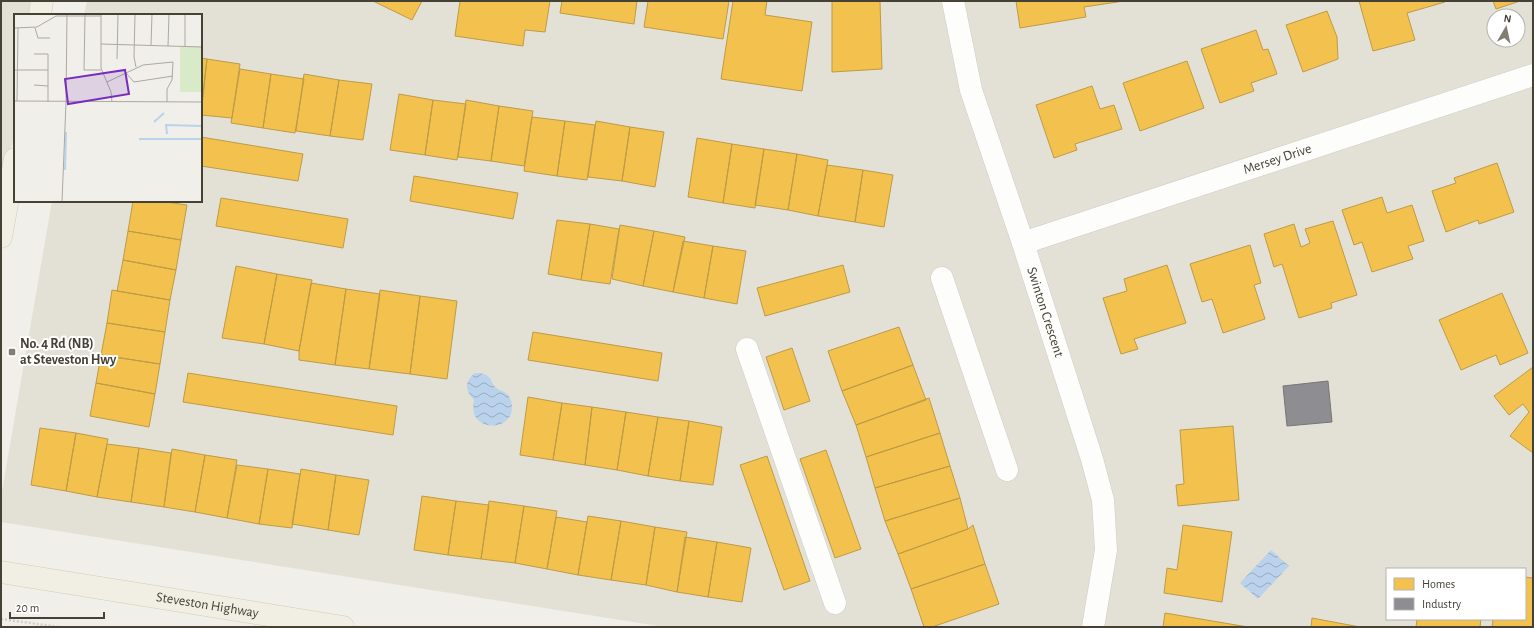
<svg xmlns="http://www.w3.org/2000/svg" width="1534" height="628" font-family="'Alegreya Sans',sans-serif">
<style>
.residential{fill:#e3e1d6;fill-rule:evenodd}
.water{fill:url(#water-waves)}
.homes{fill:#f2c14e;stroke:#be9b46}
.industry{fill:#8d8d92;stroke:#777676}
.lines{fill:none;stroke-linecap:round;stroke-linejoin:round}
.minor-casing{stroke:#ceccc7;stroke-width:23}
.major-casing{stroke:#d2cdb7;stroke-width:23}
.path{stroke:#d0cfca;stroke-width:2.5;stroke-dasharray:2 2;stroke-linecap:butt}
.minor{stroke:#fdfdfc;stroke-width:22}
.major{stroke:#f1efe3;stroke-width:22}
.poi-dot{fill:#817e74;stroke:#fff;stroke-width:1.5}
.labels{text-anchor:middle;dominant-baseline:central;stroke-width:4;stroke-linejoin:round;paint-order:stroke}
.street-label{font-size:14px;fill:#454135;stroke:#fff}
.poi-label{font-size:14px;font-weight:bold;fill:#454135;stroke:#fff;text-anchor:start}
.inset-river{fill:none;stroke:#bad2ec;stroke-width:2}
.inset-road{fill:none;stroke:#aca9a1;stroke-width:1}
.view{fill:#7b2cbf;fill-opacity:0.15;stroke:#7b2cbf;stroke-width:2}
.inset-edge{fill:none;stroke:#454135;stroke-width:2}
</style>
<defs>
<pattern id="water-waves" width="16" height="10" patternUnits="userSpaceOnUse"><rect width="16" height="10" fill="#bad2ec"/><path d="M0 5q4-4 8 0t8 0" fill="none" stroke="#99acc0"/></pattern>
</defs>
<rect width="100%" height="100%" fill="#f0efe9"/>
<path class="residential" d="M 1,1 L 36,1 L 34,15 L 15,15 L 15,127 L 1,212 Z
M 87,1 L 1533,1 L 1533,627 L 665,627 L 1,522 L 1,497 L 52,201 L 201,201 L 201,15 L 84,15 ZM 1494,16 L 1518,16 L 1518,40 L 1494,40 ZM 1387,569 L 1525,569 L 1525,619 L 1387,619 Z"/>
<path class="water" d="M 475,373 C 483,373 489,374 492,382 C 493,384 494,386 495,387 C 499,391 505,391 508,395 C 511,399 512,403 512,407 C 512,434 466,432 474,400 C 465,390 464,382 475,373 Z
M 1271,550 L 1289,566 L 1258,599 L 1240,583 Z"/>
<path class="homes" d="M 373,1 L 422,1 L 412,20 Z
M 460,1 L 550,1 L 545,32 L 525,30 L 523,46 L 455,36 Z
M 562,1 L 637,1 L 634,24 L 560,13 Z
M 648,1 L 729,1 L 723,39 L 644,27 Z
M 733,1 L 767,1 L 765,15 L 812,22 L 802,91 L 721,79 Z
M 832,1 L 880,1 L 882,69 L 832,72 Z
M 1016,1 L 1124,1 L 1084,7 L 1086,17 L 1020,28 Z
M 1359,1 L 1444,1 L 1445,2 L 1407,13 L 1415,40 L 1373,51 Z
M 1493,1 L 1520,1 L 1496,9 Z
M 1327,11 L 1337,37 L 1338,59 L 1303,72 L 1286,25 Z
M 1256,30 L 1263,50 L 1268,49 L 1277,74 L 1251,83 L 1254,91 L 1220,103 L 1201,49 Z
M 201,58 L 207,59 L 201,111 Z
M 207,59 L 240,64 L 232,118 L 201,115 Z
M 1187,61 L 1204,108 L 1140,131 L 1123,83 Z
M 240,69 L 271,74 L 263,128 L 231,123 Z
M 271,74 L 304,79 L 295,133 L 263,128 Z
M 304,74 L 339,80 L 330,136 L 296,131 Z
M 339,80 L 372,84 L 363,140 L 330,136 Z
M 1092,86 L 1100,109 L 1114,105 L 1122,129 L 1075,144 L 1077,150 L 1054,158 L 1036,105 Z
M 399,94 L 433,100 L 425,155 L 390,150 Z
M 433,100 L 466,104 L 457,160 L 425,155 Z
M 466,100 L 499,106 L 491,161 L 458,157 Z
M 499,106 L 533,111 L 524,166 L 491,161 Z
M 532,117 L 565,121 L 557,176 L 524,171 Z
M 565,121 L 595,125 L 587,180 L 557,176 Z
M 596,121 L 630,127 L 622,181 L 588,177 Z
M 630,127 L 664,132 L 655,187 L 622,181 Z
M 201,137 L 303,154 L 298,181 L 201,166 Z
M 697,138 L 732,144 L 723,203 L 688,197 Z
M 732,144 L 764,149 L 755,208 L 723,203 Z
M 764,149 L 797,154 L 788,210 L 755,205 Z
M 797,154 L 828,160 L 818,216 L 788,210 Z
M 1497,163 L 1514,212 L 1479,224 L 1478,220 L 1446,232 L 1432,191 L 1456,183 L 1454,178 Z
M 827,165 L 863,170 L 855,222 L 818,216 Z
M 863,170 L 893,175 L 884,227 L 855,222 Z
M 414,176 L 518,193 L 513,219 L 410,201 Z
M 1382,197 L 1387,213 L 1412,205 L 1424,241 L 1408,246 L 1413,259 L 1372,272 L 1362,242 L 1354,245 L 1342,210 Z
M 221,198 L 348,219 L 343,248 L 216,226 Z
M 133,201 L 159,201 L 187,205 L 181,240 L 128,231 Z
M 557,220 L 590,224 L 581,280 L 548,274 Z
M 1333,221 L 1357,295 L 1331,303 L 1332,308 L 1299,318 L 1282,264 L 1274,267 L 1264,234 L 1294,224 L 1301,247 L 1310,243 L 1305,229 Z
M 590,224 L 619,229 L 610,284 L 581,280 Z
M 620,225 L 654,231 L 643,286 L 612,279 Z
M 128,231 L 181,240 L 176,270 L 123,260 Z
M 654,231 L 685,237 L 673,292 L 643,286 Z
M 683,241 L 713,246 L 704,298 L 673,292 Z
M 1250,245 L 1261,283 L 1254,285 L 1265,319 L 1223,333 L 1212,299 L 1202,302 L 1190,264 Z
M 713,246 L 746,251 L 737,304 L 704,298 Z
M 123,260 L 176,270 L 170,300 L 117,291 Z
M 843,265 L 850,292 L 765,316 L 757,288 Z
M 1167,265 L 1186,323 L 1134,339 L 1138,349 L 1121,354 L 1103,298 L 1127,291 L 1124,279 Z
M 236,266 L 277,274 L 264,344 L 222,338 Z
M 277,274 L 312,280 L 299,351 L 264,344 Z
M 311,283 L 346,289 L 335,365 L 299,360 L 299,351 Z
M 346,289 L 380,294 L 369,369 L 335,365 Z
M 112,290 L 170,300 L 165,332 L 107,323 Z
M 380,290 L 420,296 L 410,374 L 369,369 Z
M 1502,293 L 1528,353 L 1500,365 L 1496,355 L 1461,370 L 1439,320 Z
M 420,296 L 457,301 L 447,379 L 410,374 Z
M 107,323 L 165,332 L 160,364 L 101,355 Z
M 899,327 L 913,365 L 842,391 L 828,351 Z
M 533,332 L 662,353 L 658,381 L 528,360 Z
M 792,348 L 810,401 L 784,410 L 766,357 Z
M 101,355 L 160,364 L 155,394 L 96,383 Z
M 913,365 L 926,400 L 856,425 L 842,391 Z
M 1533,367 L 1533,453 L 1510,436 L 1529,412 L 1523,404 L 1509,415 L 1494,396 Z
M 188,373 L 397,406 L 393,435 L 183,402 Z
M 96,383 L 155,394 L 149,427 L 90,416 Z
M 528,397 L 562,403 L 553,460 L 520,455 Z
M 929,398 L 940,433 L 866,457 L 856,425 Z
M 562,403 L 592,407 L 585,465 L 553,460 Z
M 592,407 L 626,412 L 617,470 L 585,465 Z
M 626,412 L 658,417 L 648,476 L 617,470 Z
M 658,417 L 689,421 L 680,481 L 648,476 Z
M 689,421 L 722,427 L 713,485 L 680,481 Z
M 1233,426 L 1239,500 L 1178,506 L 1176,485 L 1184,484 L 1180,430 Z
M 40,428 L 76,433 L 66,491 L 31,485 Z
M 76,433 L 108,439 L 97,497 L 66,491 Z
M 940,433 L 950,466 L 875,488 L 866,457 Z
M 107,444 L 139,448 L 131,502 L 97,497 Z
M 139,448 L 171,453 L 164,507 L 131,502 Z
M 172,449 L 205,455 L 195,512 L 164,507 Z
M 826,450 L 861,549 L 835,558 L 800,459 Z
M 205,455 L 237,460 L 227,518 L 195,512 Z
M 767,456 L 810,581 L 784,590 L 740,465 Z
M 237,465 L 268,469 L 259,524 L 227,518 Z
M 950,466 L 960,498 L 885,521 L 875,488 Z
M 268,469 L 300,474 L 292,528 L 259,524 Z
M 301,469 L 336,475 L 328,530 L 292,524 Z
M 336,475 L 369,480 L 359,535 L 328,530 Z
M 422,496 L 456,501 L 448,555 L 414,550 Z
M 960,498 L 968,529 L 898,554 L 885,521 Z
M 456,501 L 489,505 L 481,559 L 448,555 Z
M 489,501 L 524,506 L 515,563 L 481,559 Z
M 524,506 L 557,511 L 547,569 L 515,563 Z
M 588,516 L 621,521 L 611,580 L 578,575 Z
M 556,517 L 587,522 L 578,575 L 547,569 Z
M 621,521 L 655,527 L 646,585 L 611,580 Z
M 973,525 L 985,564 L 911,589 L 898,554 L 968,529 Z
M 1183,525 L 1232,532 L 1222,602 L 1164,593 L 1167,568 L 1177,570 Z
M 655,527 L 687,532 L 677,592 L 646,585 Z
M 685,537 L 717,542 L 708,597 L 677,592 Z
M 717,542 L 751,548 L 742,602 L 708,597 Z
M 985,564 L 999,604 L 932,627 L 924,627 L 911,589 Z
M 1525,577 L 1533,578 L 1533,627 L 1492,627 L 1493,619 L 1525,619 Z
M 1165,613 L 1248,627 L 1163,627 Z
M 1312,618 L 1360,627 L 1311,627 Z
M 1417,619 L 1481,619 L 1480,627 L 1416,627 Z"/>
<path class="industry" d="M 1328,381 L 1332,422 L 1287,426 L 1283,386 Z"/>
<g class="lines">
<defs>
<g id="minor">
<path id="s1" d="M 953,1 L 971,90 L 1023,243 L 1092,459 L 1103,500 L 1106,550 L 1093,627"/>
<path id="s2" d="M 1023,243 L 1533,75"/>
<path d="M 942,278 L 1007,470"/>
<path d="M 747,349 L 835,603"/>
</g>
<g id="major">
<path d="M 40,15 L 42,1"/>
<path d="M 1,237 L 15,159"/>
<path id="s3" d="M 1,572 L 343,627"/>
</g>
</defs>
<use href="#minor" class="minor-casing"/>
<use href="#major" class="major-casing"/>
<path class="path" d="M 1,619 L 59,627"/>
<use href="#minor" class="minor"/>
<use href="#major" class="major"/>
</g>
<rect class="poi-dot" x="8" y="348" width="8" height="8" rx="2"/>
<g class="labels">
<g class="street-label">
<text stroke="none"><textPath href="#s2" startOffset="268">Mersey Drive</textPath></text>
<text stroke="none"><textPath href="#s1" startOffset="325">Swinton Crescent</textPath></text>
<text stroke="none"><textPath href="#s3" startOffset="209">Steveston Highway</textPath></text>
</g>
<g class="poi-label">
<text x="20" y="344">No. 4 Rd (NB)<tspan x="20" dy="16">at Steveston Hwy</tspan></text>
</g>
</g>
<g transform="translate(14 14)">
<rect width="188" height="188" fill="#f0efe9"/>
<path d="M 166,32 L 188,32 L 188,78 L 166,78 Z" fill="#d9eac9"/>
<path class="inset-river" d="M 140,108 L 150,99M 153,120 L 152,111 L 188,112M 125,125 L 188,125M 51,156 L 52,118"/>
<path class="inset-road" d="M 87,0 L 87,54 L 97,78 L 98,88M 121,0 L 120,43 L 122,53M 71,1 L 70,56 L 87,56M 0,14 L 23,13 L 42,2 L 87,2M 21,14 L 24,24 L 36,24M 87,30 L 188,33M 137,31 L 138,0M 154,32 L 155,0M 171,32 L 171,0M 188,33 L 188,15M 20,40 L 34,40 L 34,88M 103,45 L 104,0M 0,56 L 34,56M 112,59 L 120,68 L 159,62M 93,68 L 129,51 L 159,48 L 158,66 L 153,75 L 153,88M 20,71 L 34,72M 0,87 L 188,88M 3,87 L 4,14M 52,88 L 53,0M 48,188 L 52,88"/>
<path class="view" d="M 111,56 L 115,80 L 54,90 L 51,65 Z"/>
<rect width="188" height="188" class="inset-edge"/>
</g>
<rect width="1534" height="628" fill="none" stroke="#454135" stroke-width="4"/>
<rect x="1386" y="568" width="140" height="52" fill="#ffffff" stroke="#b5b3ae"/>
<rect x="1394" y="578" width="20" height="12" fill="#f2c14e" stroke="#b5b3ae"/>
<text x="1422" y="588" font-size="12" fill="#454135">Homes</text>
<rect x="1394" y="598" width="20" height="12" fill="#8d8d92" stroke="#b5b3ae"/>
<text x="1422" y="608" font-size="12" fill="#454135">Industry</text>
<g transform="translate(1506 28) rotate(9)"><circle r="19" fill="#ffffff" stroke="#b5b3ae"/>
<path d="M0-3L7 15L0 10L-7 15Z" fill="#817e74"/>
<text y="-6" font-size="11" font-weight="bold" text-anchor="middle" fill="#454135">N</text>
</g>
<path d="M10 612v6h94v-6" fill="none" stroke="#454135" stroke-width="2"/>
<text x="16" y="612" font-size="12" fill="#454135" stroke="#ffffff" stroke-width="3" paint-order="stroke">20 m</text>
</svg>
